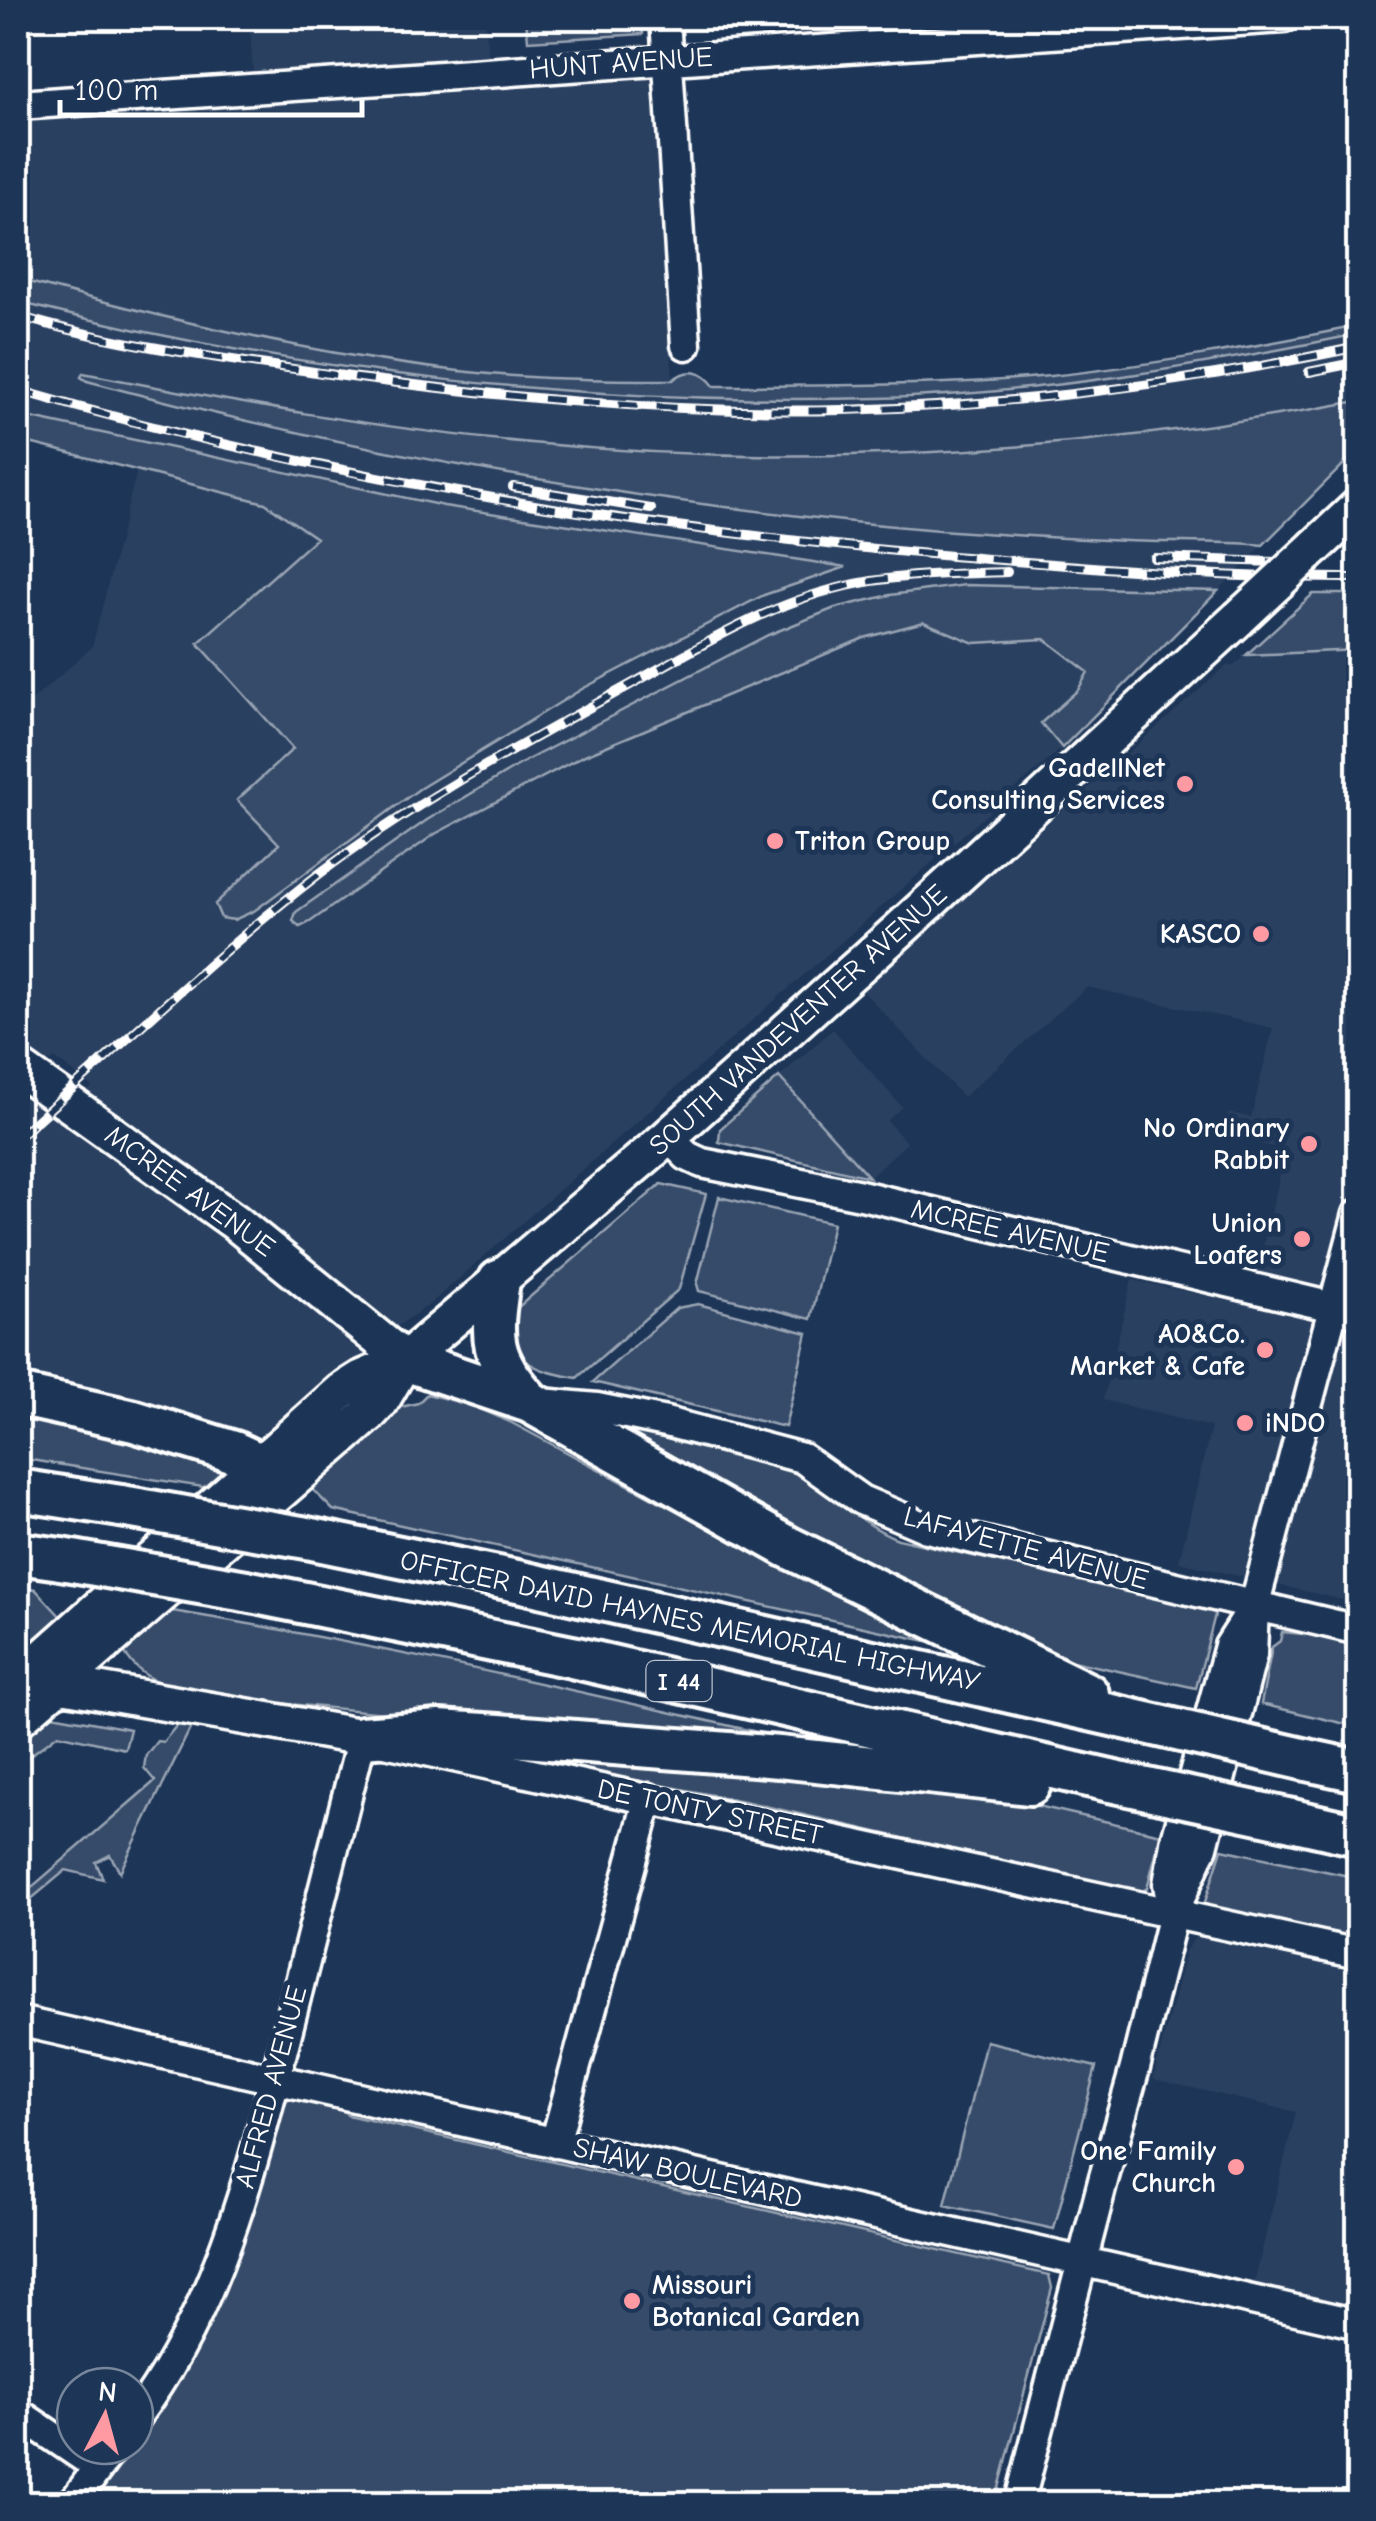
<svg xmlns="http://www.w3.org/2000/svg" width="1376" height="2521" font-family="'Comic Neue',sans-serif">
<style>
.built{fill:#2a4161}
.green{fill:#364b69;stroke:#9aa5b4;stroke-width:2.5}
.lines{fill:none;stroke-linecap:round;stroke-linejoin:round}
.minor-casing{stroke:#fff;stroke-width:35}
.major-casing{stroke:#fff;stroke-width:42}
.highway-casing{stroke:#fff;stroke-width:48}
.minor{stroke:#1d3557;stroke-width:28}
.major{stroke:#1d3557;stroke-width:35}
.highway{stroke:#1d3557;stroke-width:40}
.rail-casing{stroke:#fff;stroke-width:10}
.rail{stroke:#1d3557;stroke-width:6;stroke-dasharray:19;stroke-linecap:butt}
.major-bridge-casing{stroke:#fff;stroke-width:42;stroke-linecap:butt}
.highway-bridge-casing{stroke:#fff;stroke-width:48;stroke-linecap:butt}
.major-bridge{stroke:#1d3557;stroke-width:35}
.highway-bridge{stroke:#1d3557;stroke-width:40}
.poi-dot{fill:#ff9aa2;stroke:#1d3557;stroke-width:4}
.labels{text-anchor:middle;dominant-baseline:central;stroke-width:10;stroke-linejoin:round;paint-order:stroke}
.shield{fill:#1d3557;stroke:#bbc2cd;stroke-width:2.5}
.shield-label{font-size:25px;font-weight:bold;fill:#fff}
.street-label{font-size:28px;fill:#fff;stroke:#1d3557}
.poi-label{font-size:28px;font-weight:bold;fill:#fff;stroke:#1d3557;text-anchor:end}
</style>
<rect width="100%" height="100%" fill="#1d3557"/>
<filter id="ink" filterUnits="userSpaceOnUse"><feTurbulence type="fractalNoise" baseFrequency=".01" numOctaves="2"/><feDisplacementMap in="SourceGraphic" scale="20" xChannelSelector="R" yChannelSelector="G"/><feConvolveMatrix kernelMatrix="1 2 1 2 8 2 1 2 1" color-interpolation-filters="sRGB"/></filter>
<g filter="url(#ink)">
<path class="built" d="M 249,18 L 485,18 L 491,83 L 650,74 L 673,380 L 578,380 L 459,371 L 271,342 L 18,279 L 18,115 L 255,98 Z
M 18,302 L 202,344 L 472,383 L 770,398 L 882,398 L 1062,383 L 1155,372 L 1358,334 L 1358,401 L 1144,436 L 1057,445 L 901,455 L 689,454 L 532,444 L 349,422 L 83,374 L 280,430 L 863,523 L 1020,535 L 1263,545 L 1218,591 L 965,585 L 890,595 L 835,608 L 768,635 L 529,759 L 427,820 L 296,912 L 299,926 L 310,922 L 435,834 L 585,755 L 864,638 L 924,622 L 974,643 L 1046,639 L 1088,673 L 1078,690 L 1041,723 L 1062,748 L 430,1304 L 399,1325 L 268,1433 L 254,1434 L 18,1369 L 18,1087 L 56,1114 L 92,1087 L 55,1058 L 46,1065 L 18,1046 L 18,713 L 92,647 L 137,470 L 265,503 L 316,538 L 657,598 L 234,920 L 254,911 L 419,789 L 582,689 L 764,595 L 843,567 L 444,506 L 18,415 Z
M 1343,648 L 1358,650 L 1358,1534 L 1343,1600 L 1179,1562 L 1211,1427 L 1103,1400 L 1132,1280 L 1249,1305 L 1286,1150 L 1223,1135 L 1228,1113 L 1251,1117 L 1273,1028 L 1087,987 L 963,1097 L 861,989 L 1226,666 L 1234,666 L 1246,655 Z
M 833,1029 L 902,1107 L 887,1121 L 907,1143 L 869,1177 L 779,1077 Z
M 1198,1933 L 1358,1966 L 1358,2308 L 1254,2283 L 1296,2112 L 1153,2079 L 1186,1950 Z"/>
<path class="green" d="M 526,18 L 642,18 L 643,34 L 528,41 Z
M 18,279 C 163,318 309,354 459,371 C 530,379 601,380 673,380 C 687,367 703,371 714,386 C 826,385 938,387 1050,376 C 1154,365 1256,346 1358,326 L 1358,334 C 1201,366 1040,394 879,398 C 591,405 297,374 18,302 Z
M 83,373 C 232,402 380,429 531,443 C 808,470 1086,452 1358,401 L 1358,450 L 1263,545 C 1218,541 1172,543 1127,541 C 1038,537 950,532 862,523 C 600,496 341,449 87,381 L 81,377 Z
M 18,415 L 444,506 L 846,567 L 764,595 L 582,689 L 419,789 L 254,911 L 234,920 L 221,918 L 215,904 L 279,844 L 237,800 L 293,749 L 198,643 L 316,538 L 265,503 L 18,440 Z
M 965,585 L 1218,591 L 1062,748 L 1041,723 L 1078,690 L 1088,672 L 1045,639 L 974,643 L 924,622 L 864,638 L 585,755 L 435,834 L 310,922 L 300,927 L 293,921 L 296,912 L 427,820 L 529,759 L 768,635 L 835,608 L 890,595 Z
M 1313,594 L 1358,594 L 1358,650 L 1246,655 Z
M 779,1077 L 869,1177 L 719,1142 L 720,1129 Z
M 661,1184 L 706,1194 L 679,1289 L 577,1378 C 532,1370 506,1362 516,1309 Z
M 719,1197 L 833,1223 L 811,1319 L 699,1291 L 697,1284 Z
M 698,1304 L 807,1333 L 785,1427 L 593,1382 L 677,1308 Z
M 427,1394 L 474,1406 L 510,1422 L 724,1536 L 948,1638 L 945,1645 L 333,1510 L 308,1485 L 397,1408 L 418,1403 Z
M 18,1407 L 61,1415 L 225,1469 L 209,1488 L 18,1458 Z
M 623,1428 L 790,1468 C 830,1488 857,1523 898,1539 L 1216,1611 L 1196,1688 L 1054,1657 L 832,1549 Z
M 18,1586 L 35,1589 L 62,1618 L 18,1652 Z
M 166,1610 C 380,1644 591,1695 802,1742 L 576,1731 L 213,1697 C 177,1688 141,1685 123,1649 Z
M 1282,1632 L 1315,1635 L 1358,1644 L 1358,1727 L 1261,1704 L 1272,1647 L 1280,1641 Z
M 52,1715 L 130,1729 L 125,1749 L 58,1734 L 18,1765 L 18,1742 Z
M 177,1725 L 191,1727 L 120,1872 L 110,1855 L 96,1862 L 103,1879 L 66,1870 L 18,1910 L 18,1899 L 155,1781 L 144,1768 L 146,1755 L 157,1741 L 163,1742 Z
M 466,1747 L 955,1787 L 1161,1834 L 1147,1888 L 1141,1893 L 748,1802 Z
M 1222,1849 L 1358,1878 L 1358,1941 L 1211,1906 L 1205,1902 Z
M 986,2041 L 1096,2067 L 1054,2229 L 945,2205 Z
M 290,2096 L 341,2106 L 347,2115 L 1049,2275 L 1052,2288 L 995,2503 L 92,2504 L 135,2446 L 176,2378 L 255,2200 L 280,2110 Z"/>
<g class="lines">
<defs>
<path id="minor" d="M 665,18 L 686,345
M 18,105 L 1284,18
M 668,1137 L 687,1156 L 702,1163 L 861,1195 L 1358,1313
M 541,1403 L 597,1408 L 666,1422 L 802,1458 L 861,1500 L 927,1528 L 1358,1630
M 1173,1914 L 1168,1884 L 1175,1843 L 1229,1646 L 1254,1607
M 18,2021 L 1358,2324
M 555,2143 L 649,1798
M 18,2413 L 98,2467
M 135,2418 C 221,2304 254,2161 289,2025 C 314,1929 338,1833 362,1737 L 1358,1954
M 72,2504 L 114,2446
M 1019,2504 L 1104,2177 L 1135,2068 L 1173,1914 L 1203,1847 L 1252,1655 L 1254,1607 L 1358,1214"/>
<path id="major" d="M 1315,547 L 1358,507
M 18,1067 L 235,1222 L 405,1360
M 18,1680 L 342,1391 L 361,1379 L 405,1360 L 668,1137 L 898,931 L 1239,618
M 59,1684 L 362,1737
M 18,1719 L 368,1415 L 381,1401 L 405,1360"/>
<path id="highway" d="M 499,1281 C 490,1340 489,1356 530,1402
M 405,1360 L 530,1402 L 788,1547 L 1088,1694
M 18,1395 L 134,1421 L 234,1452 L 249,1459 L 264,1473 L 266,1504
M 18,1490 L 121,1506
M 307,1538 L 522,1582 L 1125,1718
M 18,1553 L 61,1559
M 246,1591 L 572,1657 L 1110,1781
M 18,1675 L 59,1684
M 362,1737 L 439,1731 L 499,1735 L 779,1757 L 1030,1784
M 1307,1760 L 1358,1771
M 1292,1820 L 1358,1835"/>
</defs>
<use href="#minor" class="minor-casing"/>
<use href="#major" class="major-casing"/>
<use href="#highway" class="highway-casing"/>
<use href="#minor" class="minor"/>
<use href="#major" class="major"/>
<use href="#highway" class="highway"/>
<defs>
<path id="rail" d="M 18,316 C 119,346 225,359 329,374 C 498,397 671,414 842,410 C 1016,406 1188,383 1358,347
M 1309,372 L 1358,362
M 18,390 C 322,479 637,529 952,556 C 1088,567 1222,579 1358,578
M 513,487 L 651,509
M 1154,558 L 1309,563
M 18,1137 C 118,1049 214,955 319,874 C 415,801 525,743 630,685 C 697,648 766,605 842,587 C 895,574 952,574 1007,572"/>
</defs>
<use href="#rail" class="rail-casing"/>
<use href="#rail" class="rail"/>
<defs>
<path id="major-bridge" d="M 1239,618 L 1315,547"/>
<path id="highway-bridge" d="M 121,1506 L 307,1538
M 61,1559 L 246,1591
M 1125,1718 L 1307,1760
M 1110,1781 L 1292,1820"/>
</defs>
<use href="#major-bridge" class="major-bridge-casing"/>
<use href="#highway-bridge" class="highway-bridge-casing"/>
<use href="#major-bridge" class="major-bridge"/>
<use href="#highway-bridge" class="highway-bridge"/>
</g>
</g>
<g class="poi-dot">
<circle cx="1185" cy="784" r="10"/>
<circle cx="775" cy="841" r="10"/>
<circle cx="1261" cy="934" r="10"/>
<circle cx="1309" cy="1144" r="10"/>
<circle cx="1302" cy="1239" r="10"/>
<circle cx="1265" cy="1350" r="10"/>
<circle cx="1245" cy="1423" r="10"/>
<circle cx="1236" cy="2167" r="10"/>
<circle cx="632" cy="2301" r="10"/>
</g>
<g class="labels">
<rect class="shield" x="646.5" y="1661" width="65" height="40" rx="8"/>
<g class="shield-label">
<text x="679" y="1681">I 44</text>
</g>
<g class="street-label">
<text transform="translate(621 63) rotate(-4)">HUNT AVENUE</text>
<text transform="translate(798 1020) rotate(-42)">SOUTH VANDEVENTER AVENUE</text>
<text transform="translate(190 1191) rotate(36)">MCREE AVENUE</text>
<text transform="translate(1010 1231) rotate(13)">MCREE AVENUE</text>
<text transform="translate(1026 1548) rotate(15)">LAFAYETTE AVENUE</text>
<text transform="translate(690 1621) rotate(12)">OFFICER DAVID HAYNES MEMORIAL HIGHWAY</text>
<text transform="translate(710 1812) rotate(12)">DE TONTY STREET</text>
<text transform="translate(271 2087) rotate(-75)">ALFRED AVENUE</text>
<text transform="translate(688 2173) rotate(13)">SHAW BOULEVARD</text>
</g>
<g class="poi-label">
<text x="1165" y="768">GadellNet<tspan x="1165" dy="32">Consulting Services</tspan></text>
<text x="795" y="841" text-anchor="start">Triton Group</text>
<text x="1241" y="934">KASCO</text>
<text x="1289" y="1128">No Ordinary<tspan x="1289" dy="32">Rabbit</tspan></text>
<text x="1282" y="1223">Union<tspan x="1282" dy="32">Loafers</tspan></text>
<text x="1245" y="1334">AO&amp;Co.<tspan x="1245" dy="32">Market &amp; Cafe</tspan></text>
<text x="1265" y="1423" text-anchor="start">iNDO</text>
<text x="1216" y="2151">One Family<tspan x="1216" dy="32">Church</tspan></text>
<text x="652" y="2285" text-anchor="start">Missouri<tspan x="652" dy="32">Botanical Garden</tspan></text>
</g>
</g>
<rect width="1376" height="2521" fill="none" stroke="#1d3557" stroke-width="60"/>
<rect x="30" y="30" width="1316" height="2461" fill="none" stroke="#fff" stroke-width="4" filter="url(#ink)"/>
<g transform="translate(105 2416) rotate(6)"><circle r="48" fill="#1d3557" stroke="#77869a" stroke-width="2.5"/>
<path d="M0-8L18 38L0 25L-18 38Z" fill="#ff9aa2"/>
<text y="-15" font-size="28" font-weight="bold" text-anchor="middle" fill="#ffffff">N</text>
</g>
<path d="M60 100v15h302v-15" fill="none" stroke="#ffffff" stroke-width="5"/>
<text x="75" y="100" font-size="30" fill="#ffffff" stroke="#1d3557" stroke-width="8" paint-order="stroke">100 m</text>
</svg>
